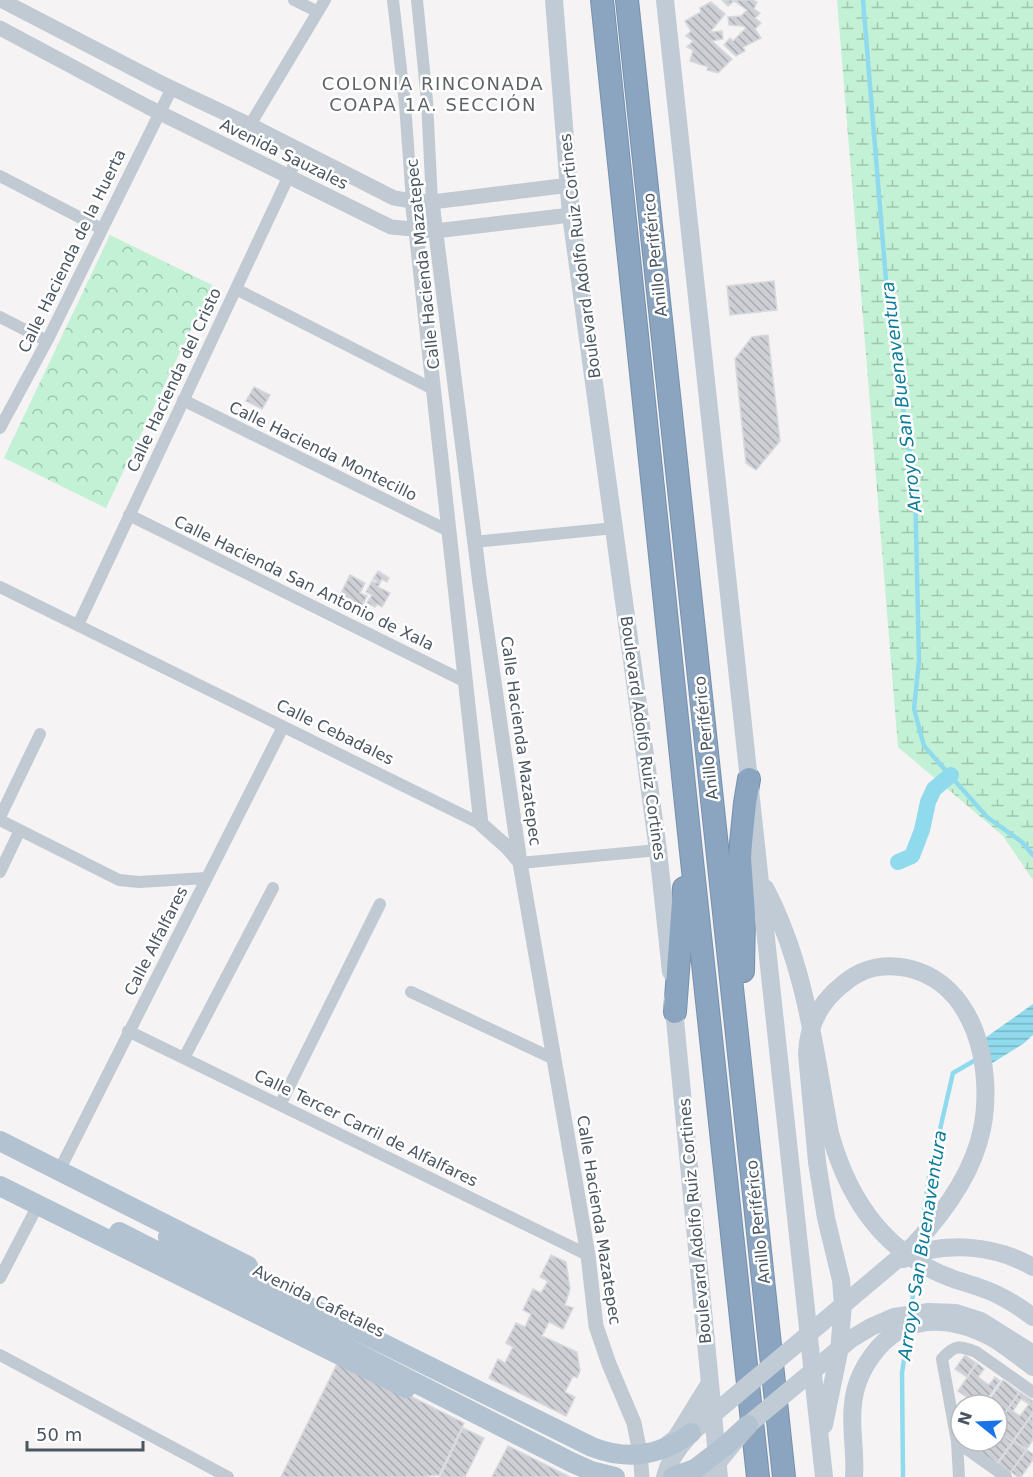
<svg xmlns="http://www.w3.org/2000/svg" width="1033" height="1477" font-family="'DejaVu Sans',sans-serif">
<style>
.wetland{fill:url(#wetland-marsh)}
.park{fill:url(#park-crowns)}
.water{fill:url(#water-rules)}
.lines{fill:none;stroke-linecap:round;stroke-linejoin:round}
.stream{stroke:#90daee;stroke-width:4.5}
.canal{stroke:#90daee;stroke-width:16}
.building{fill:url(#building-back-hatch);stroke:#d7d9de;stroke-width:1.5;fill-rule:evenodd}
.motorway-casing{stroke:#7690ad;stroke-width:24}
.minor{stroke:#c1cad2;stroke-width:12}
.tertiary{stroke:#c1cad2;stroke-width:15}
.secondary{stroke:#c1cbd6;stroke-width:18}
.primary{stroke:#b3c2d1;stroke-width:20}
.motorway{stroke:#8ba5c1;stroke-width:22}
.secondary-bridge{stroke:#c1cbd6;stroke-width:18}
.primary-bridge{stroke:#b3c2d1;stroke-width:20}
.labels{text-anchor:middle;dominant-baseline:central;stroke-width:5;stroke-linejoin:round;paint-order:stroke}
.street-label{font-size:16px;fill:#4a5661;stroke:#fff}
.neighbourhood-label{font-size:18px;letter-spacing:1.5px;fill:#5f6368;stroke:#fff}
.water-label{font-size:18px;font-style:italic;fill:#0c7c9b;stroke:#fff}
</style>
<defs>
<pattern id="wetland-marsh" width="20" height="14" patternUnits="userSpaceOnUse" patternTransform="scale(1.5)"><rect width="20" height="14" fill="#c3f1d5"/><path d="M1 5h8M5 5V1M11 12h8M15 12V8" fill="none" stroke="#a0c6b0"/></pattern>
<pattern id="park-crowns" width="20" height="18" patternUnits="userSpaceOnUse" patternTransform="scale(1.5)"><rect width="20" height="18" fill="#c3f1d5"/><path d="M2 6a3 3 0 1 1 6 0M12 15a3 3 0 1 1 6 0" fill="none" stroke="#a0c6b0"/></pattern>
<pattern id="water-rules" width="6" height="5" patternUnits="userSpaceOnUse" patternTransform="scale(1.5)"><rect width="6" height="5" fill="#90daee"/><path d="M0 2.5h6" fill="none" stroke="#78b4c4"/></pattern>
<pattern id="building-back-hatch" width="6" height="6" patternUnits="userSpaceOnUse" patternTransform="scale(1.5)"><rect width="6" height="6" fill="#cdcfd5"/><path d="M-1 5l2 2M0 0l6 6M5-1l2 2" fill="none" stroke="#a8abb0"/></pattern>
</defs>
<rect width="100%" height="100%" fill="#f5f3f3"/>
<path class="wetland" d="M 837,0 L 1033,0 L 1033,880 L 1003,836 L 898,747 Z"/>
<path class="park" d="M 110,235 L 212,285 L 106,508 L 4,458 Z"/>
<path class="water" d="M 1033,1004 L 1033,1035 L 1023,1044 L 986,1067 L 978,1043 Z"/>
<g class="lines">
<path class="stream" d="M 863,0 L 889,317 L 915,486 L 919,661 L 914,709 L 924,746 L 987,817 L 1022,842 L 1033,855
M 922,1227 L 929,1177 L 953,1073 L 979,1058
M 911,1310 L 917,1265
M 903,1477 L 902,1373 L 908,1333"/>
<path class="canal" d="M 898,862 L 912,856 L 922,830 L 928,802 L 934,789 L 951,775"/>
</g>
<path class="building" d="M 722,0 L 752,0 L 757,2 L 754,9 L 760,13 L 755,18 L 761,23 L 755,29 L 761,38 L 743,47 L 745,51 L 736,56 L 724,45 L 730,38 L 733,41 L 746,28 L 743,26 L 729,25 L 728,17 L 741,16 L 747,10 L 734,1 L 728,6 Z
M 711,2 L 725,14 L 710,32 L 722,31 L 723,39 L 712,41 L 732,59 L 718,73 L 707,70 L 708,67 L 690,61 L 693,50 L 687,47 L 693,41 L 686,36 L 691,31 L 685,21 L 701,12 L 700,8 Z
M 774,281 L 777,310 L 730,315 L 727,286 Z
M 768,335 L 780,441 L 756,470 L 746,463 L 735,359 L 752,337 Z
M 254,387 L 270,395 L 262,409 L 246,401 Z
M 378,571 L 389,578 L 387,582 L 382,579 L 378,587 L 390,593 L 382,607 L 377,604 L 375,607 L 367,603 L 372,595 L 366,592 L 372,581 L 376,583 L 377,581 L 373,579 Z
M 350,575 L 365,583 L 360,593 L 367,596 L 362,606 L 340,595 Z
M 551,1255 L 566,1262 L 570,1289 L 565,1305 L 573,1308 L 563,1329 L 549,1322 L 542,1336 L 577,1352 L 580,1371 L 577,1378 L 573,1376 L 565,1392 L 575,1397 L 566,1416 L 489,1378 L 498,1359 L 505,1363 L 513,1347 L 506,1343 L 516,1323 L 525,1327 L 531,1314 L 523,1310 L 533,1289 L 541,1293 L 548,1281 L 540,1277 Z
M 965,1355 L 976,1363 L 967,1377 L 955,1369 Z
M 339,1360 L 464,1423 L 439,1475 L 418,1477 L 281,1477 Z
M 977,1363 L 984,1369 L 978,1377 L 989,1385 L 995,1377 L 1000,1381 L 983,1405 L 978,1405 L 958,1391 Z
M 1003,1380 L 1019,1392 L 997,1424 L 997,1405 L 986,1405 Z
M 1020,1392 L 1033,1401 L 1033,1412 L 1012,1442 L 997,1431 L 997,1425 ZM 1021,1399 L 1029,1404 L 1020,1416 L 1013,1411 Z
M 1033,1414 L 1033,1440 L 1027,1449 L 1014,1441 Z
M 463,1428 L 484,1438 L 465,1477 L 440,1477 Z
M 997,1431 L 1012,1442 L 995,1466 L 970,1449 L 975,1441 L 997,1441 Z
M 1014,1441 L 1026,1450 L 1010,1473 L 997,1465 Z
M 508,1446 L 570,1477 L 492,1477 Z
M 1027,1450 L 1033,1454 L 1033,1460 L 1021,1477 L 1018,1477 L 1011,1472 Z"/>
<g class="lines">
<defs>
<path id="motorway" d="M 602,0 L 689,833 L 758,1477
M 627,0 L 784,1477
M 743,971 L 744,915 L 740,858 L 741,843 L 745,803 L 749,779
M 675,1012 L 684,888"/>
</defs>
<use href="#motorway" class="motorway-casing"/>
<path class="minor" d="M 294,0 L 318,12
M 393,0 L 405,104 L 412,201
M 417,0 L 427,101 L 432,202
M 250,125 L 325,0
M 0,176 L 102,229
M 236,289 L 433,389
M 0,317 L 47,341
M 183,400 L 449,531
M 0,428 L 47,341 L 172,88
M 129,515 L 464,681
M 474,542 L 614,528
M 0,587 L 481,824
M 78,625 L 301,150
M 0,817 L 40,734
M 0,820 L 119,880 L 139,882 L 206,878
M 520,863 L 658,850
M 0,872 L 20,830
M 411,992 L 554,1059
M 128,1031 L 588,1255
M 184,1058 L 273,888
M 280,1105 L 380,904
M 59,1171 L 283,727
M 0,1278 L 38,1205
M 0,1355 L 228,1477
M 957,1442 L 1006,1477
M 959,1477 L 957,1442 L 942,1359 C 954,1345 959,1345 976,1352 L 1033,1392"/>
<path class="tertiary" d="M 1,0 L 161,83 L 250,125 L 394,198 L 412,201 L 432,202 L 570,185
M 0,28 L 148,107 L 391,227 L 435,231 L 571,215
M 412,201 L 416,230 L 481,824 L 508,848 L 520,862
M 432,202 L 480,584 L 520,863 L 588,1255 L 596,1326 L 609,1364 L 634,1423 L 640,1453 L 642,1477"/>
<path class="secondary" d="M 554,0 L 571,215 L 658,850 L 671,972
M 665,0 L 824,1477
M 765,888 C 806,966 814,1048 830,1133 C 848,1199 884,1253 951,1278 C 961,1282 971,1284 981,1288 C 1000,1294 1017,1305 1033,1317
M 673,999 L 719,1477
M 817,1162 L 826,1218 L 841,1280 L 843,1304 L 839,1352 L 824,1425
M 667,1445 L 676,1438 L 710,1383
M 665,1477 C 669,1461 677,1449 688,1437
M 854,1477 C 856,1453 850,1428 853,1404 C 855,1383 865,1363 879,1347 C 911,1311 958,1318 996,1340 C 1009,1348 1021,1358 1033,1367"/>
<path class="primary" d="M 0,1141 L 248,1266
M 0,1186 L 406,1388"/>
<use href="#motorway" class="motorway"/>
<path class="secondary-bridge" d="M 903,1259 C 943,1240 995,1245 1033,1267
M 691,1433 L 913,1246 C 944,1213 973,1174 982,1129 C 994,1069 976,983 907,968 C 882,963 862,968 843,984 C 820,1002 808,1025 807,1054 L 817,1162
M 706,1477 L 748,1425 L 851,1339 L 871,1327 L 894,1317 L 929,1312 L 956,1313 L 981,1321 L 1033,1354"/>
<path class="primary-bridge" d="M 119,1232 L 573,1463 L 591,1471 L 615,1477
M 168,1237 L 592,1447 C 628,1461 660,1456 691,1433
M 673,1477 L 695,1469 L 725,1446 L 748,1425"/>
</g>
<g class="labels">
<g class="street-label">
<text transform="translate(284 154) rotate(26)">Avenida Sauzales</text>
<text transform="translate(72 251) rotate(-64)">Calle Hacienda de la Huerta</text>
<text transform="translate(655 255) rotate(-96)">Anillo Periférico</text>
<text transform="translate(580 256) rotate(-97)">Boulevard Adolfo Ruiz Cortines</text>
<text transform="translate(423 264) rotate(-96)">Calle Hacienda Mazatepec</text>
<text transform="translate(174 380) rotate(-65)">Calle Hacienda del Cristo</text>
<text transform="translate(323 451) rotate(26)">Calle Hacienda Montecillo</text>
<text transform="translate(304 583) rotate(26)">Calle Hacienda San Antonio de Xala</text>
<text transform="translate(335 732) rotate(26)">Calle Cebadales</text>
<text transform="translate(643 738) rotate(82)">Boulevard Adolfo Ruiz Cortines</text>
<text transform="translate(706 738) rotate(-96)">Anillo Periférico</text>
<text transform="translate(521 741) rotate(82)">Calle Hacienda Mazatepec</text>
<text transform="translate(156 941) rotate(-63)">Calle Alfalfares</text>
<text transform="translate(366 1128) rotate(26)">Calle Tercer Carril de Alfalfares</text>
<text transform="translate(599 1220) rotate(81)">Calle Hacienda Mazatepec</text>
<text transform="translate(695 1221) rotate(-95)">Boulevard Adolfo Ruiz Cortines</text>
<text transform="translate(758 1222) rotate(-96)">Anillo Periférico</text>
<text transform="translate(319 1301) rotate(26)">Avenida Cafetales</text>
</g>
<g class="neighbourhood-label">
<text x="433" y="83">COLONIA RINCONADA<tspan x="433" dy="21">COAPA 1A. SECCIÓN</tspan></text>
</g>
<g class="water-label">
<text transform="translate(901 397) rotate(-97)">Arroyo San Buenaventura</text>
<text transform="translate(922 1245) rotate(-81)">Arroyo San Buenaventura</text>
</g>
</g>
<g transform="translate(979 1423) rotate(288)"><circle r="28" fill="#ffffff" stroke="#b7bbc0" stroke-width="1.5"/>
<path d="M0-4.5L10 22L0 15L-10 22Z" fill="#1a73e8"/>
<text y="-9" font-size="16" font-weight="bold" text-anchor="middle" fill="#4a5661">N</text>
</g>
<path d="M27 1441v9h116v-9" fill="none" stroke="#4a5661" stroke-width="3"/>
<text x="36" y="1441" font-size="18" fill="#4a5661" stroke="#ffffff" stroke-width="4.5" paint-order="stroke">50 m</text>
</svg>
